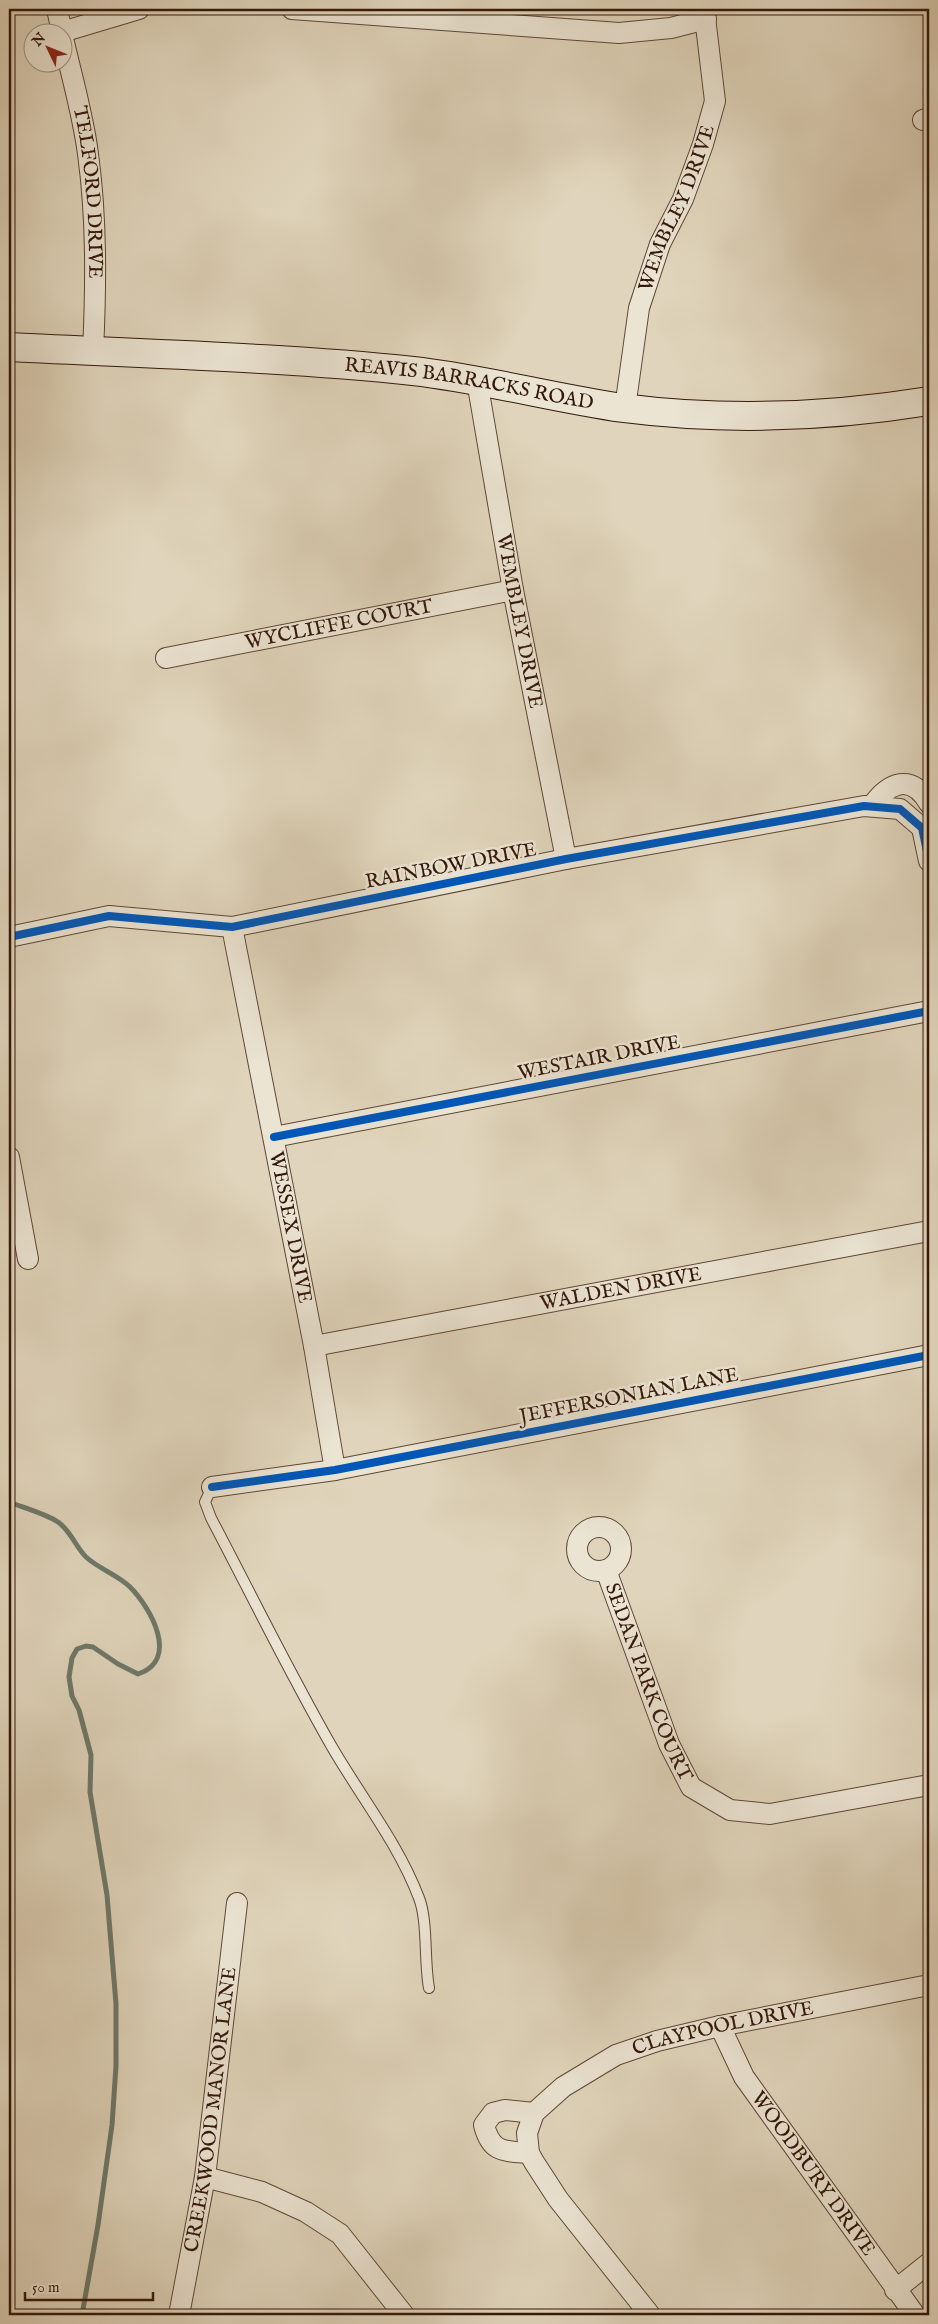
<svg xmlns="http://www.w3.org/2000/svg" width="938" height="2324" font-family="'IM FELL English',serif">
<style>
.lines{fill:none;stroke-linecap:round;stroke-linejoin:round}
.stream{stroke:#6e796a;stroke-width:5}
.lane-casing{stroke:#5f4736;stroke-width:12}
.street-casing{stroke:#5f4736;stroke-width:22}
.secondary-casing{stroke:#34180a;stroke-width:30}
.lane{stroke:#ebe4d3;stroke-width:10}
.street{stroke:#ebe4d3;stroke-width:20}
.secondary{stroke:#ebe4d3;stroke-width:28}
.cycleway-casing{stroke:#ebe4d3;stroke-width:11}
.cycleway{stroke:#0057b8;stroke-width:8}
.labels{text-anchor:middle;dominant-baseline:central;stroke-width:5;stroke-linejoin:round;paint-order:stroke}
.street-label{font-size:20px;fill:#34180a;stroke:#ebe4d3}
</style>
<rect width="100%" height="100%" fill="#e0d5bc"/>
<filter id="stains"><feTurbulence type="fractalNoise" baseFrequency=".004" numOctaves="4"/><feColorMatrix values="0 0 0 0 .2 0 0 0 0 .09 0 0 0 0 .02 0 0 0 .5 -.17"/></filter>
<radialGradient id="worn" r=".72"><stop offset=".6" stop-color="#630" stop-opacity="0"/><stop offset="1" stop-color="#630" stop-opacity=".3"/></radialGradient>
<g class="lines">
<path class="stream" d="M 9,1502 C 24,1508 44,1513 58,1522 C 71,1531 75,1546 86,1557 C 99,1569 118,1575 130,1587 C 151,1608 180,1660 138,1674 L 118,1664 L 93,1647 L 86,1646 L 77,1649 L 72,1658 L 69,1677 L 72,1696 L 79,1710 L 91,1755 L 90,1792 L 107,1895 L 116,2004 L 116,2066 L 112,2125 L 98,2225 L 82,2315"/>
<defs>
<path id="lane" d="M 212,1487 L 205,1502 L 211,1518 C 251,1594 289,1672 332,1747 C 361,1797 398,1843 419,1898 C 428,1921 424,1961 429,1988"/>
<g id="street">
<path d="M 57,9 L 62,32"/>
<path d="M 292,9 L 619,33 L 671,28 L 706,19"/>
<path d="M 62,32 L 139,9"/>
<path id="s1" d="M 62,34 C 71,74 83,114 88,154 C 97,220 96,286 93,352"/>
<path d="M 923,120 L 929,118"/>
<path id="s2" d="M 477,381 L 513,590 L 566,859"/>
<path id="s3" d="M 625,408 L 639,308 L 660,244 L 683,199 L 703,144 L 715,101 L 704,9"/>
<path id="s4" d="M 166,658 L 513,590"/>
<path d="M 872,806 C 889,782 911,773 929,803"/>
<path id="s5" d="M 232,927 L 314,1346 L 335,1470"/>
<path d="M 9,937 L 109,916 L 232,927 L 566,859 L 864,806 L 900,809 L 922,828 L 929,861"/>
<path d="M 274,1137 L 929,1011"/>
<path d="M 9,1157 L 28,1259"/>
<path id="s6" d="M 314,1346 L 929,1231"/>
<path d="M 212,1487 L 335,1470 L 929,1355"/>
<circle cx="599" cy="1549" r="22"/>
<path id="s7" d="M 606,1570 L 669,1744 L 691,1787 L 730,1810 L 770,1814 L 929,1785"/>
<path id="s8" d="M 720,2026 L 744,2077 L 915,2315"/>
<path d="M 529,2153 C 504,2151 491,2153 484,2125 L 493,2113 L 505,2110 L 534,2113"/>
<path d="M 205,2177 L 262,2192 L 306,2212 L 340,2234 L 404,2315"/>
<path d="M 895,2290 L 929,2263"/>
<path id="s9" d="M 179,2315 L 205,2177 L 237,1903"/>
<path id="s10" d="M 650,2315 L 558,2199 L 534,2162 L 529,2153 L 527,2133 L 534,2113 L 563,2087 L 616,2055 L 657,2041 L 720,2026 L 929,1985"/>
</g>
<g id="secondary">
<path id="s11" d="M 9,347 C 143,354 279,357 413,371 C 484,379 553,398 623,408 C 724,421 830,417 929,401"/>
</g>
</defs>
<use href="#lane" class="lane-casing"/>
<use href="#street" class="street-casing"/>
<use href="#secondary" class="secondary-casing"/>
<use href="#lane" class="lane"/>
<use href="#street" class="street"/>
<use href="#secondary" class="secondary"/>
<defs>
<path id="cycleway" d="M 9,937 L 109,916 L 232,927 L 566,859 L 864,806 L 900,809 L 922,828 L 929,861
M 274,1137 L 929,1011
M 212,1487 L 335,1470 L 929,1355"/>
</defs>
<use href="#cycleway" class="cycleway-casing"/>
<use href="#cycleway" class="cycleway"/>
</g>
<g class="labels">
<g class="street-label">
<text stroke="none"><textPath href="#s1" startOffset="161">TELFORD DRIVE</textPath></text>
<text stroke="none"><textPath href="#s3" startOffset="208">WEMBLEY DRIVE</textPath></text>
<text stroke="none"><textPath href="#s11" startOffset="462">REAVIS BARRACKS ROAD</textPath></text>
<text stroke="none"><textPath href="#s2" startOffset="244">WEMBLEY DRIVE</textPath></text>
<text stroke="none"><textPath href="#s4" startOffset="176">WYCLIFFE COURT</textPath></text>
<text transform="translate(451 866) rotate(-11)">RAINBOW DRIVE</text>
<text transform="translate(599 1058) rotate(-11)">WESTAIR DRIVE</text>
<text stroke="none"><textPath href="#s5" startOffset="306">WESSEX DRIVE</textPath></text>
<text stroke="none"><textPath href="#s6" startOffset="312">WALDEN DRIVE</textPath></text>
<text transform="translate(629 1396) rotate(-11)">JEFFERSONIAN LANE</text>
<text stroke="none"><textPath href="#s7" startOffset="120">SEDAN PARK COURT</textPath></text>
<text stroke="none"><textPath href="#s10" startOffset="455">CLAYPOOL DRIVE</textPath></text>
<text stroke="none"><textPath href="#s9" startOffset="208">CREEKWOOD MANOR LANE</textPath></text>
<text stroke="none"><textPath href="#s8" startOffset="175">WOODBURY DRIVE</textPath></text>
</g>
</g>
<rect width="938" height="2324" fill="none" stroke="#e0d5bc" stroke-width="30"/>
<rect x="10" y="10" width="918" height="2304" fill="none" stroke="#34180a" stroke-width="2.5"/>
<rect x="15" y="15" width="908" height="2294" fill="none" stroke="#34180a"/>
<g transform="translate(48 48) rotate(313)"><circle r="24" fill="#ebe4d3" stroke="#a29283"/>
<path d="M0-4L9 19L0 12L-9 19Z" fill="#8f2418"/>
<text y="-8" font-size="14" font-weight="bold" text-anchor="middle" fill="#34180a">N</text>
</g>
<path d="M25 2292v8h128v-8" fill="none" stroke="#34180a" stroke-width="2.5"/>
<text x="32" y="2292" font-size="15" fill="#34180a" stroke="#ebe4d3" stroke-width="4" paint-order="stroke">50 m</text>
<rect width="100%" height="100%" filter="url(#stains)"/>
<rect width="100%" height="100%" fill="url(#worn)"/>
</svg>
